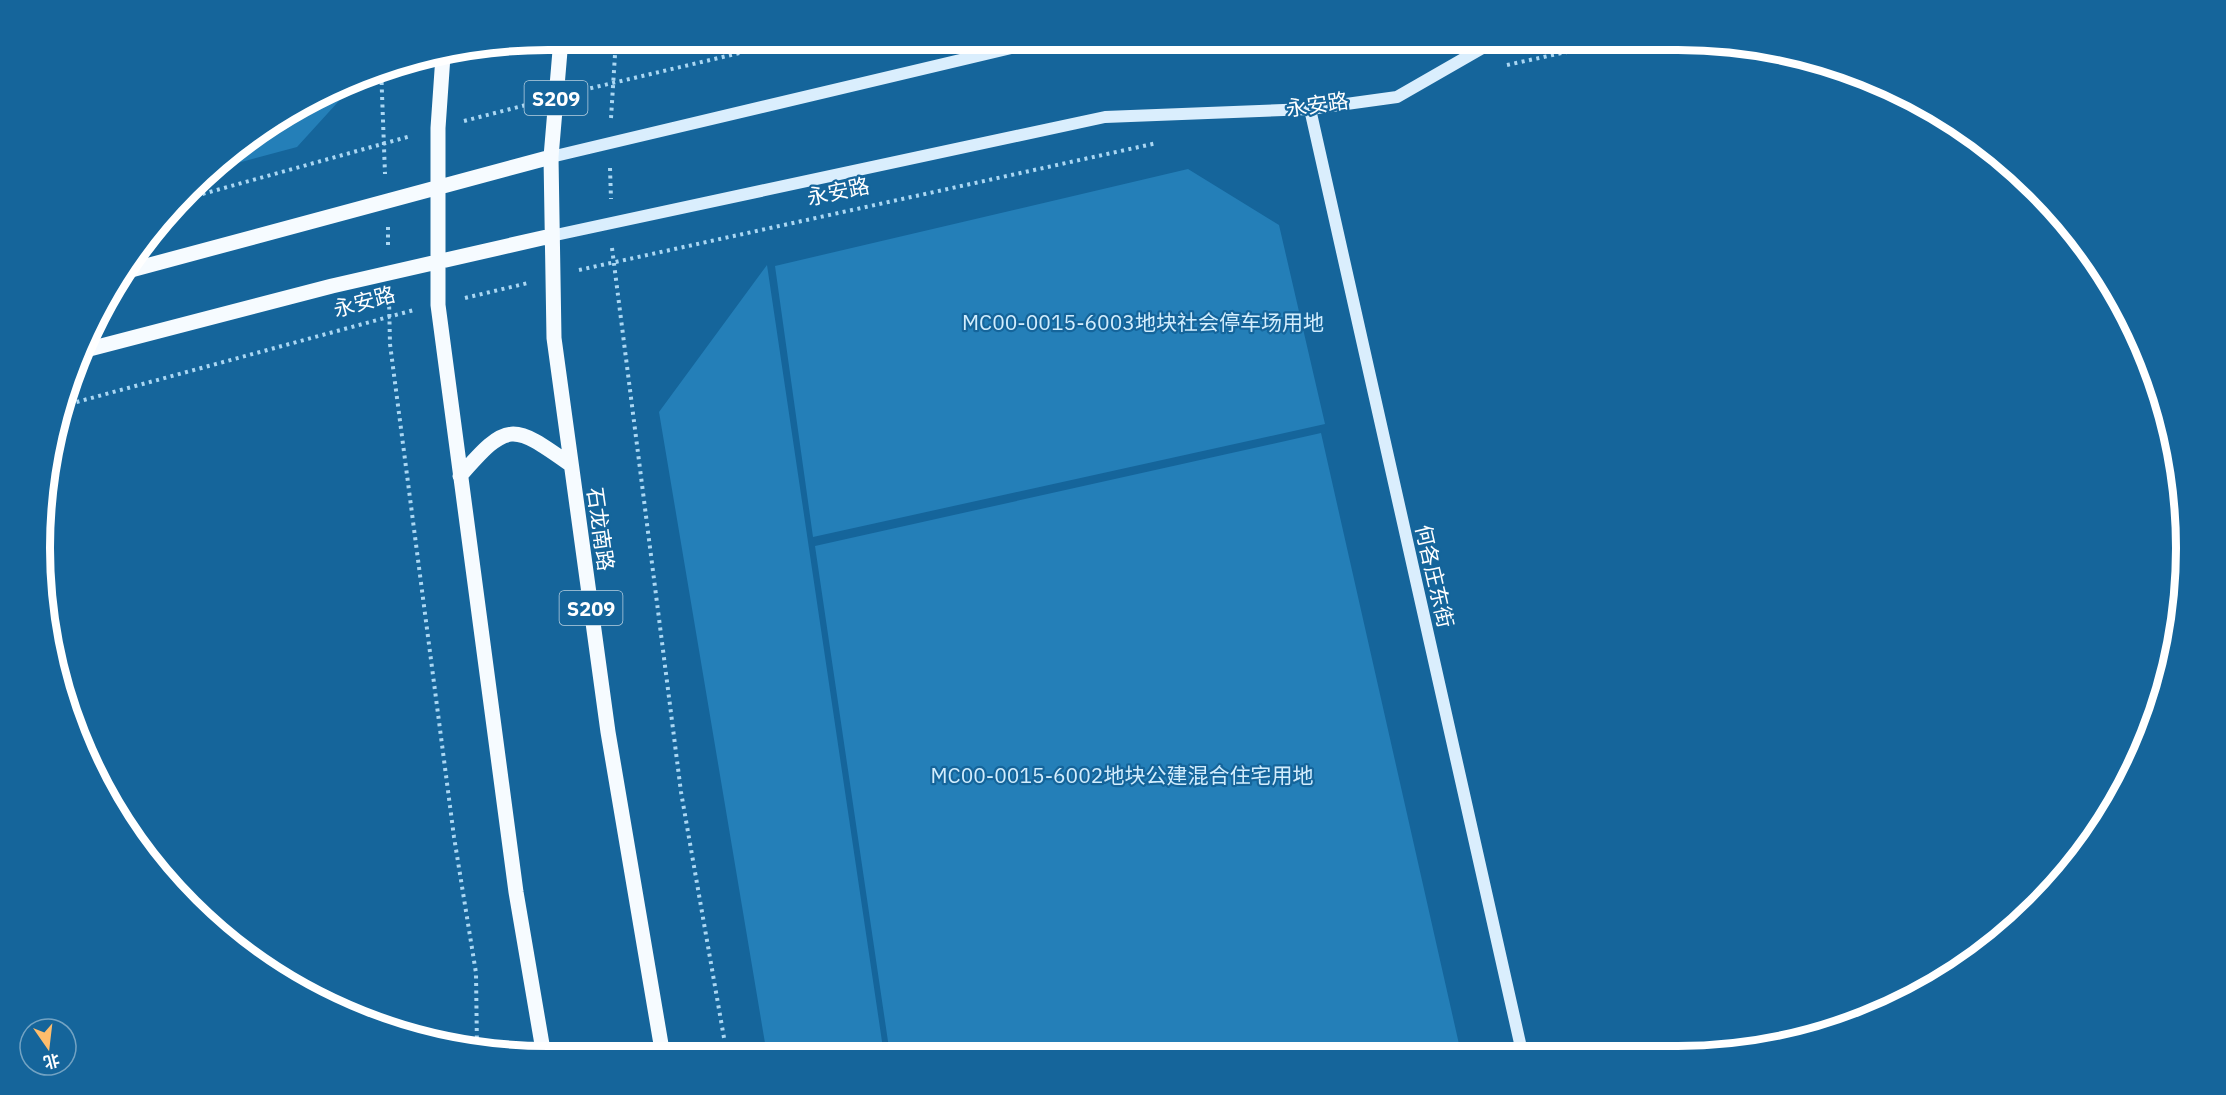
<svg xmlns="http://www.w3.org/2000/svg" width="2226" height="1095" font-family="'IBM Plex Sans','Noto Sans SC',sans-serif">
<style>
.green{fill:#247fb8}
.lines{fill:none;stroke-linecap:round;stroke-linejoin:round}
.path{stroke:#aad7f3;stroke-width:4;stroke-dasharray:3 4.5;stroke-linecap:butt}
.secondary{stroke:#daeefd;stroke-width:12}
.primary{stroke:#f6fbff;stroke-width:15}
.labels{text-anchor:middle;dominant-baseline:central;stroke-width:4.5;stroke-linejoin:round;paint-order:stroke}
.shield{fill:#15659b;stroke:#b9d1e1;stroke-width:1.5}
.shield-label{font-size:20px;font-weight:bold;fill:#fff}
.street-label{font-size:21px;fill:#fff;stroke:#15659b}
.park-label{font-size:21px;fill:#d2edfd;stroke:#15659b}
.rim{fill:none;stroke:#fff;stroke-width:8}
</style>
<rect width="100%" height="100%" fill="#15659b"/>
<path class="green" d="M 358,80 L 297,147 L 215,169 L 238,144 Z
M 1188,169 L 1279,225 L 1325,424 L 813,537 L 775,266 Z
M 767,265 L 884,1055 L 767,1055 L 659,412 Z
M 1321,433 L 1461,1053 L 890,1055 L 815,546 Z"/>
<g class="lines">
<path class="path" d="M 1507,65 L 1626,39
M 381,67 L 385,174
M 583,90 L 799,39
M 611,118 L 616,39
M 464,121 L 530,104
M 610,168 L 611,199
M 188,198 L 411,136
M 388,227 L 388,246
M 612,248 L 681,792 L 727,1055
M 579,270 L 1157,143
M 465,298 L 528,283
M 389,299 L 390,344 L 454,837 L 476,973 L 477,1049
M 62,406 L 414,310"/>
<path class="secondary" d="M 1310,109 L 1522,1052
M 551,157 L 1049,39
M 551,236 L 1105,117 L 1310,109 L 1397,97 L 1498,39"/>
<path class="primary" d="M 561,39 L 551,157 L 554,338 L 608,732 L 663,1056
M 443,56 L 438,128 L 438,305 L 516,892 L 544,1056
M 120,273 L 551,157
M 78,352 L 332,286 L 551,236
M 460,476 C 508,421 512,423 571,465"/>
</g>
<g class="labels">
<g class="shield">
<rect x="524.5" y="81" width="63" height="34" rx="4.5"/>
<rect x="559.5" y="591" width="63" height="34" rx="4.5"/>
</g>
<g class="shield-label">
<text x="556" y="98">S209</text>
<text x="591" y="608">S209</text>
</g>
<g class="street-label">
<text transform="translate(1317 104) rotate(-8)">永安路</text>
<text transform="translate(838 191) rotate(-12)">永安路</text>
<text transform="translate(364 301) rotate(-15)">永安路</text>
<text transform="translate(601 529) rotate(82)">石龙南路</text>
<text transform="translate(1435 576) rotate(77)">何各庄东街</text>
</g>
<g class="park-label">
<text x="1143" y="322">MC00-0015-6003地块社会停车场用地</text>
<text x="1122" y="775">MC00-0015-6002地块公建混合住宅用地</text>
</g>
</g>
<path d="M0 0H2226V1095H0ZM548 50H1678A498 498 0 0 1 2176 548V548A498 498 0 0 1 1678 1046H548A498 498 0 0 1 50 548V548A498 498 0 0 1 548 50Z" fill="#15659b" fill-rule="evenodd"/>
<path class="rim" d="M548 50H1678A498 498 0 0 1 2176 548V548A498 498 0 0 1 1678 1046H548A498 498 0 0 1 50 548V548A498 498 0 0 1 548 50Z"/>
<g transform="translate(48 1047) rotate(166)"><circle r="28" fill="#15659b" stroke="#73a3c3" stroke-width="1.5"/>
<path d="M0-4.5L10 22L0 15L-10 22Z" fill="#ffbd6c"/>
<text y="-9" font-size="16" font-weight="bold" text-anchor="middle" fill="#ffffff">北</text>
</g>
</svg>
